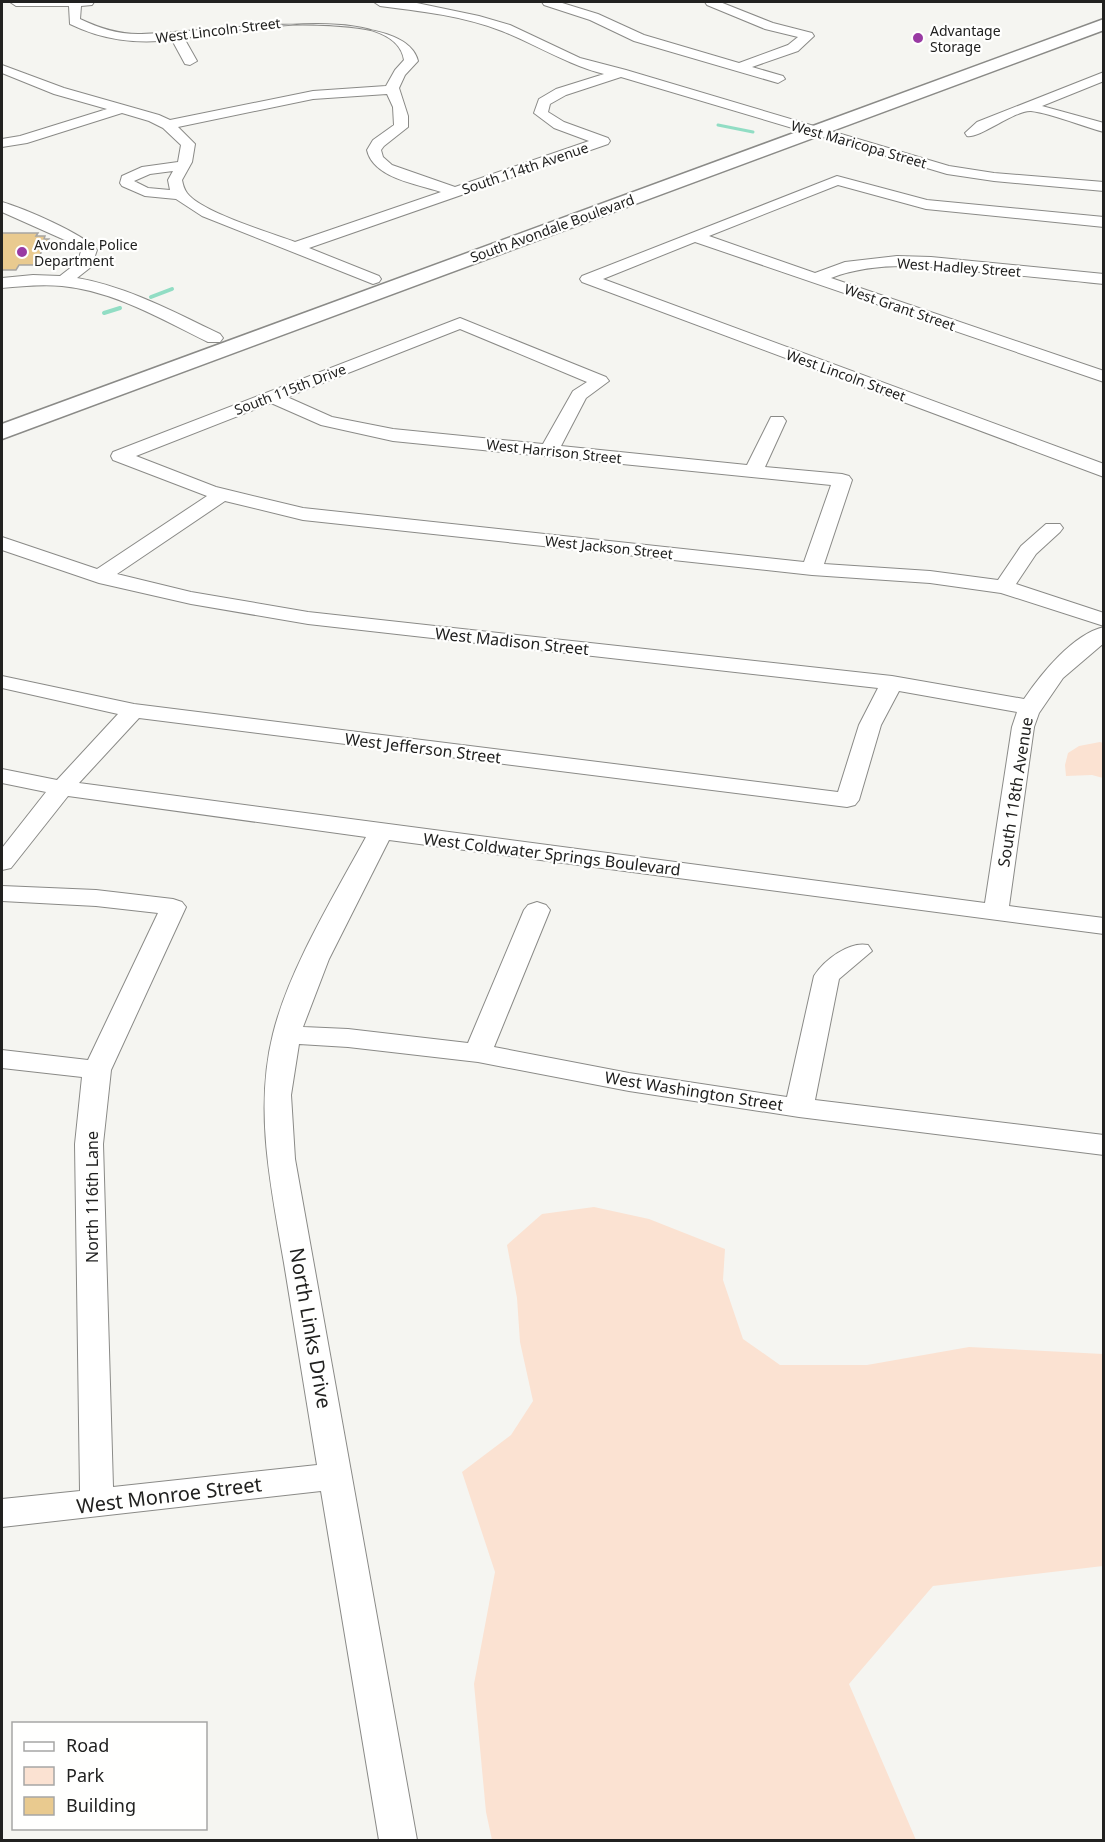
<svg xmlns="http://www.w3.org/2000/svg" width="1105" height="1842" font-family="'Noto Sans',sans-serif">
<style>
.green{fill:#fbe2d2}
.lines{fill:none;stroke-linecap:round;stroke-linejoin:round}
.stream-far1{stroke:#91ddc4;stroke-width:3}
.stream{stroke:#91ddc4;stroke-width:4}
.building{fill:#e9ca8f;stroke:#a7a5a2;stroke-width:1.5}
.minor-casing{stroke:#8a8a87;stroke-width:2}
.major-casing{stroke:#8a8a87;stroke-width:3}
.minor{fill:#fff;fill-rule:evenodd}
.major{fill:#fff;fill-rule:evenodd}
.poi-dot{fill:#993aa3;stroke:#fffffe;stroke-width:2}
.labels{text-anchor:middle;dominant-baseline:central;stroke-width:4.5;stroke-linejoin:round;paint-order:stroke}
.far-street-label{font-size:14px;fill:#212120;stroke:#fffffe}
.far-poi-label{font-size:14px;fill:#212120;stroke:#fffffe;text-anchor:start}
.street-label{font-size:16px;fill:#212120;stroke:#fffffe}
.near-street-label{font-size:20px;fill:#212120;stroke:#fffffe}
</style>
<rect width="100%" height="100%" fill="#f5f5f1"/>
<path class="green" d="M 1100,742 L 1103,743 L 1103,778 L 1092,775 L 1066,776 L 1065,765 L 1068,753 L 1079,746 Z
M 594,1207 L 649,1219 L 725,1249 L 723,1280 L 743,1339 L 780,1365 L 867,1365 L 969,1347 L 1103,1354 L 1103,1566 L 933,1586 L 849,1684 L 916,1840 L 492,1840 L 486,1812 L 474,1684 L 495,1572 L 462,1472 L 511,1435 L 533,1401 L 520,1342 L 517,1298 L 507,1245 L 542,1214 Z"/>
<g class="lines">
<path class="stream-far1" d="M 718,125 L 753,132"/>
<path class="stream" d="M 151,297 L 172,289
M 104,313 L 120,308"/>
</g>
<path class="building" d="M 2,233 L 38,233 L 36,236 L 45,236 L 44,239 L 49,239 L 34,265 L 19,265 L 16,270 L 2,270 Z"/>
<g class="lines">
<defs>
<path id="minor" d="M 10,2 L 94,2 L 92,5 L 81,6 L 80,19 C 99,28 117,34 138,34 C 191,34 404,0 418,61 L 405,75 L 399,88 L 408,116 L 408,127 L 384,146 L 381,150 L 383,157 L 392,165 L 455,187 L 589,141 L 554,128 L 534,113 L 539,99 L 556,89 L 604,74 C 568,65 537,45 502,31 C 463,16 421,11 380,6 L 374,2 L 412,2 L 479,16 L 510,25 L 580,58 L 626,70 L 949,166 L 994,173 L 1104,182 L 1104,191 L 994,181 L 947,174 L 621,77 L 566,95 L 550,104 L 548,112 L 564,122 L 608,138 L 610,141 L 608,144 L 309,248 L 379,276 L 381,279 L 379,282 L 373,284 L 202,216 L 176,199 L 145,196 L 122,186 L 120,183 L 122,176 L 142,167 L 178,162 L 181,145 L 163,128 L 149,121 L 122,113 L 27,143 L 2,147 L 2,139 L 20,136 L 107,109 L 54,94 L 2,73 L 2,65 L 64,88 L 159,115 L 170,120 L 313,91 L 386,86 L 395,70 L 404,60 C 395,0 225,32 184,38 L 197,61 L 190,65 L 185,64 L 172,40 C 135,44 103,40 70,24 L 69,6 L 16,6 ZM 387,94 L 393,107 L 394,125 L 373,140 L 367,150 C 373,178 417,184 441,192 L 295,242 C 271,233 201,212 187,193 C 184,189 183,185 182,180 L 192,162 L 195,144 L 178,127 L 313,99 ZM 173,171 L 168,180 L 170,190 L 148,188 L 134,181 L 150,174 Z
M 542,2 L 559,2 L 598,14 L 644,35 L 739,63 L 788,45 L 798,37 L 765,29 L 707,5 L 705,2 L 720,2 L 773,23 L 812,33 L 814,36 L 798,51 L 752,67 L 783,76 L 785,79 L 778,83 L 634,41 L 590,20 L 544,5 Z
M 1104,72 L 1104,81 L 1042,106 L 1104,123 L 1104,132 C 1081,126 1054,114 1031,111 C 1015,110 979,139 967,136 L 965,133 L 977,122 Z
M 837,176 L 927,200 L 1104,217 L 1104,227 L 926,209 L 838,185 L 709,236 L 815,273 L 845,262 L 897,256 L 931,257 L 1104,274 L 1104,284 C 1066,280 1028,276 990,273 C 937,267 881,259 831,278 L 1104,371 L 1104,382 L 695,242 L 603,279 L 1104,464 L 1104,477 L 582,282 L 580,279 L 582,276 Z
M 2,202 C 23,208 84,234 97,250 L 91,267 L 77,278 C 128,287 174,312 220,334 L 223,338 L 220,342 L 208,342 C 161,319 114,291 62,286 C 41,284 22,286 2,288 L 2,278 L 33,275 L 60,276 L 78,262 L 81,251 L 67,241 L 2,212 Z
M 460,318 L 606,377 L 609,381 L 586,398 L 561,446 L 747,465 L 771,417 L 783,417 L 786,421 L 765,467 L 842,474 L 849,476 L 852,480 L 824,564 L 930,571 L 998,580 L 1021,546 L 1046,524 L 1060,524 L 1063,528 L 1060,532 L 1036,554 L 1016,584 L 1104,613 L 1104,626 L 1001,593 L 930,583 L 812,575 L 303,520 L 225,501 L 117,574 L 191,592 L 308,612 L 892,676 L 1024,699 C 1041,674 1073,634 1104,627 L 1104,643 L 1063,678 L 1039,713 L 1034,727 L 1009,906 L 1104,918 L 1104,934 L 389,840 L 329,959 L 303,1027 L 348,1029 L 468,1043 L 524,910 L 528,905 L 537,902 L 546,905 L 550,910 L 494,1047 L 629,1073 L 787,1097 L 814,976 C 824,960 849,941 868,945 L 872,951 L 839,979 L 815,1100 L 1104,1135 L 1104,1155 L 799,1117 L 629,1091 L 478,1062 L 348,1047 L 299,1044 L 291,1095 L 295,1159 L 417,1840 L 379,1840 L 321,1491 L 2,1527 L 2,1499 L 80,1491 L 75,1144 L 82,1077 L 2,1068 L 2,1050 L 88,1060 L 158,913 L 96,906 L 2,901 L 2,886 L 96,890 L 173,899 L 182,902 L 186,907 L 111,1070 L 103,1144 L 113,1487 L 317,1465 C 306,1398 295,1330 284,1263 C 271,1187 254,1110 273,1034 C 289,969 334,896 366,837 L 68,796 L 11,868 L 2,870 L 2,848 L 46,792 L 2,783 L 2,769 L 57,780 L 118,714 L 2,688 L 2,676 L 134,704 L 838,792 L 859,725 L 878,688 L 308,624 L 191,604 L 99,583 L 2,550 L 2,537 L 97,569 L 207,496 L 113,460 L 111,456 L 113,452 ZM 460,329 L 587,382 L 573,391 L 543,444 L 393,429 L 332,417 L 287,397 ZM 271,403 L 321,425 L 393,441 L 831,485 L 804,562 L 303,508 L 216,487 L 136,456 ZM 899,691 L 1017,712 L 1012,727 L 985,903 L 79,783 L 139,718 L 847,807 L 855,805 L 859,800 L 881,725 Z"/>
<path id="major" d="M 1104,19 L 1104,30 L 2,439 L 2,424 Z"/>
</defs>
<use href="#minor" class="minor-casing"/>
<use href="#major" class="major-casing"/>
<use href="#minor" class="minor"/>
<use href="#major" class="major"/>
</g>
<g class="poi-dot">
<circle cx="918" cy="38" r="6"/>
<circle cx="22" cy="252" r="6"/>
</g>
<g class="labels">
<g class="far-street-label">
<text transform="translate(218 30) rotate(-7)">West Lincoln Street</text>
<text transform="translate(859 144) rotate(16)">West Maricopa Street</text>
<text transform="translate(525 168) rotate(-19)">South 114th Avenue</text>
<text transform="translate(552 228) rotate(-20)">South Avondale Boulevard</text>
<text transform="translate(959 267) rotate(4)">West Hadley Street</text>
<text transform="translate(900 307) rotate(19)">West Grant Street</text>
<text transform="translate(846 375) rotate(20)">West Lincoln Street</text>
<text transform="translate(290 389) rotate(-21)">South 115th Drive</text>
<text transform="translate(554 451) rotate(6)">West Harrison Street</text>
<text transform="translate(609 547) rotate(6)">West Jackson Street</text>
</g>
<g class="far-poi-label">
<text x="930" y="30">Advantage<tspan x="930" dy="16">Storage</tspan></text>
<text x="34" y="244">Avondale Police<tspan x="34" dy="16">Department</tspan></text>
</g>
<g class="street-label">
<text transform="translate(512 641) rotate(6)">West Madison Street</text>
<text transform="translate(423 748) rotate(7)">West Jefferson Street</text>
<text transform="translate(1015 792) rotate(-81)">South 118th Avenue</text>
<text transform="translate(552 854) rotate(7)">West Coldwater Springs Boulevard</text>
<text transform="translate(694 1091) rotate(9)">West Washington Street</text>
<text transform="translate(92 1197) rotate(-90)">North 116th Lane</text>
</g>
<g class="near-street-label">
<text transform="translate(311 1328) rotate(80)">North Links Drive</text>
<text transform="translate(169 1495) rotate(-7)">West Monroe Street</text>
</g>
</g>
<rect width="1105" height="1842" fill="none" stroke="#212120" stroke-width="6"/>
<rect x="12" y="1722" width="195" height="108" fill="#fffffe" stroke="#a6a6a5" stroke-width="1.5"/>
<rect x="24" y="1742" width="30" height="9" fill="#ffffff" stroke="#a6a6a5" stroke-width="1.5"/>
<text x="66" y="1752" font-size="18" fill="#212120">Road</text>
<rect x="24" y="1767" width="30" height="18" fill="#fbe2d2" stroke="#a6a6a5" stroke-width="1.5"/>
<text x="66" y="1782" font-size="18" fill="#212120">Park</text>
<rect x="24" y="1797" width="30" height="18" fill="#e9ca8f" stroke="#a6a6a5" stroke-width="1.5"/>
<text x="66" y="1812" font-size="18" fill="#212120">Building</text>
</svg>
